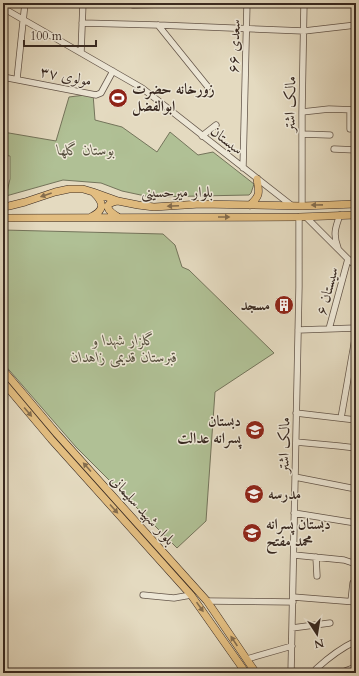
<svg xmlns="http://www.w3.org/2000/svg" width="359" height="676" font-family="Cardo,Amiri,serif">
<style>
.green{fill:#b0c095;stroke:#74745b}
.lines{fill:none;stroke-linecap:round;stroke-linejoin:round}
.minor-casing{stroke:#635549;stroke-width:7}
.major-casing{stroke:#382921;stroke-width:8}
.minor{stroke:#ede7d6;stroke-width:5.5}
.major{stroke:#e2bd80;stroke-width:7}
.oneway{fill:#846c4c}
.labels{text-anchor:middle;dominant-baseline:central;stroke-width:3;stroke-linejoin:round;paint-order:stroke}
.street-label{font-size:15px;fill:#382921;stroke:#ede7d6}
.poi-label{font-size:15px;font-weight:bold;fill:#382921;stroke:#ede7d6;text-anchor:start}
.park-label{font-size:15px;font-style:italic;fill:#564f3e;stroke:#ede7d6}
</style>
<rect width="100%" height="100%" fill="#e4dac0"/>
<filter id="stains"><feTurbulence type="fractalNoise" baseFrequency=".005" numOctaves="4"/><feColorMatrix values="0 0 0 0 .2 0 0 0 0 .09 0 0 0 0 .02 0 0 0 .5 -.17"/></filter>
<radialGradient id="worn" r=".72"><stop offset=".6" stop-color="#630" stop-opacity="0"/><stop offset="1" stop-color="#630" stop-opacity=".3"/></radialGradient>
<path class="green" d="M 93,94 L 95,120 L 122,127 L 157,152 L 170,132 L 198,155 L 213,152 L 254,184 L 251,193 L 249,195 L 150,197 L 122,191 L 101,183 L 63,180 L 6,196 L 10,179 L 10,156 L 3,155 L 3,132 L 56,141 L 69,97 Z
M 3,230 L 163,234 L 175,245 L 182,267 L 189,270 L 274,353 L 215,392 L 206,521 L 177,548 L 76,447 L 3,363 Z"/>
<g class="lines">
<defs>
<path id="minor" d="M 133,5 L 216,3
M 3,8 L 142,88 L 291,205
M 82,23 L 158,25 L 304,31 L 356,25
M 158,25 L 208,87
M 81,53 L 83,3
M 3,77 L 96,95 L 101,93 L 113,71
M 17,79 L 25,3
M 350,110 L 350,129
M 302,112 L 329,109 L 356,110
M 302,134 L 330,135
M 202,136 L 216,125
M 334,149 L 356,150
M 243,168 L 247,3
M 354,204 L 355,150
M 302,206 L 302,112 L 304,3
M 306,217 L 348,259 L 356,266
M 338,248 C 333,235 335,228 340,215
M 329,329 L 348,259
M 298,330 L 356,328
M 296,413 L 356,420
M 341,418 L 356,333
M 296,442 L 339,446 L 356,448
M 295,477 L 356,489
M 294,513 L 356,523
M 294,555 L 344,560 L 356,564
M 316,557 L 317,576
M 143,595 L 174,598 L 191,595
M 293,597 L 356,602
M 207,601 L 293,602
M 351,601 L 353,583
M 292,628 L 330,623
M 247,659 L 292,646
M 291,673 L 299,287 L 299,217
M 315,673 L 316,669 C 328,658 341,648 356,641
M 340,673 L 353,668"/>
<path id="major" d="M 117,201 C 102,204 108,211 118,217
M 250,205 C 261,195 259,192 257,179
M 3,207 L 9,206 L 25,202 L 55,192 L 69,189 L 83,189 L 93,192 L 118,201 L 138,205 L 154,207 L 200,204 L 302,206 L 356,204
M 91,217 C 105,210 104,203 94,193
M 3,218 L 299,217 L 356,215
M 3,370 L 57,434 L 207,601 L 256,673
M 3,382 L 51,439 L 191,595 L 246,673"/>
</defs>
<use href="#minor" class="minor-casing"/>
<use href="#major" class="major-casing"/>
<use href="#minor" class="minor"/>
<use href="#major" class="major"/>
</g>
<defs><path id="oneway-solid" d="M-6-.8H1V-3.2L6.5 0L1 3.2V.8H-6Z"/></defs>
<g class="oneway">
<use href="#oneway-solid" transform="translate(46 195) rotate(161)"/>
<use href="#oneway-solid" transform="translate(317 205) rotate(179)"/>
<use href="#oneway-solid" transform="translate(173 206) rotate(177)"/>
<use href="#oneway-solid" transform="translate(224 217)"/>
<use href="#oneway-solid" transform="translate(28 412) rotate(50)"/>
<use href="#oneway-solid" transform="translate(87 467) rotate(-132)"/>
<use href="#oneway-solid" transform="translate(114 509) rotate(48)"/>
<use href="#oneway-solid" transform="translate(200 607) rotate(55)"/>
<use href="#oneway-solid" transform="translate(234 641) rotate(-124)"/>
</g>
<defs>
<symbol id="stadium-disc" viewBox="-11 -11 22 22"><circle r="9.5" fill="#8f2418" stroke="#ede7d6"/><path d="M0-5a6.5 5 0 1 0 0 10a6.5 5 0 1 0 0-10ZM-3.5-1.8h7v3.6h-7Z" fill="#fff"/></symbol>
<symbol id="building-disc" viewBox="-11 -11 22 22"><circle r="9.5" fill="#8f2418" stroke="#ede7d6"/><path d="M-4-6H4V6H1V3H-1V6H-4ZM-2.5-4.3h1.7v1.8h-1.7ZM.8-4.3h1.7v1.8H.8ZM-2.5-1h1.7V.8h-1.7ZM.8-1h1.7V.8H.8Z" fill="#fff"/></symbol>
<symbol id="school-disc" viewBox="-11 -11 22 22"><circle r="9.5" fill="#8f2418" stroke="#ede7d6"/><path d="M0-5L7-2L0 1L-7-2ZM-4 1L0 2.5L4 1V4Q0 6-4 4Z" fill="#fff"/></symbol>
</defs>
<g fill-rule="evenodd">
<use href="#stadium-disc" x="107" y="87" width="22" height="22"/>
<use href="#building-disc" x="273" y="294" width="22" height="22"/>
<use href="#school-disc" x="244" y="419" width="22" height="22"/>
<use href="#school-disc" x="243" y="483" width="22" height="22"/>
<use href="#school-disc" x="241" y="522" width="22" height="22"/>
</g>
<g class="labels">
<g class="street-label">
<text transform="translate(234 46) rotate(-88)">سعدی ۶۶</text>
<text transform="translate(66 76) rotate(11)">مولوی ۳۷</text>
<text transform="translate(290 104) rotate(-89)">مالک اشتر</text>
<text transform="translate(227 140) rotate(38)">سیستان</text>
<text x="177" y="192">بلوار میرحسینی</text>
<text transform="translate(327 291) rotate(-75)">سیستان ۶</text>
<text transform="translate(284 445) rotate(-89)">مالک اشتر</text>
<text transform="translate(143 510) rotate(48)">بلوار شهید سلیمانی</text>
</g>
<g class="poi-label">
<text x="132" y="89">زورخانه حضرت<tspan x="132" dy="17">ابوالفضل</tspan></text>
<text x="270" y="305" text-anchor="end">مسجد</text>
<text x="241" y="421" text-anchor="end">دبستان<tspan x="241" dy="17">پسرانه عدالت</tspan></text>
<text x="268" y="494">مدرسه</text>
<text x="266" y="524">دبستان پسرانه<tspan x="266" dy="17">محمد مفتح</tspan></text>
</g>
<g class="park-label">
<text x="86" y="150">بوستان گلها</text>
<text x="124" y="340">گلزار شهدا و<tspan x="124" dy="17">قبرستان قدیمی زاهدان</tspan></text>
</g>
</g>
<rect width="359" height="676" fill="none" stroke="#e4dac0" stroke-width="16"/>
<rect x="4" y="4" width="351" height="668" fill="none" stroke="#382921" stroke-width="2"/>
<rect x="8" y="8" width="343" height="660" fill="none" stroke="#382921"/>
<g transform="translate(317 634) rotate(168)" stroke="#ede7d6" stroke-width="3" paint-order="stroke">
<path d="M0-3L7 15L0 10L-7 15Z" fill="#382921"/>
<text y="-6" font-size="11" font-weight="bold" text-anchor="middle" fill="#382921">N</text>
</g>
<path d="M24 40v6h72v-6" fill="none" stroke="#382921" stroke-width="2"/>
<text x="30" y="40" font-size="12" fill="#382921" stroke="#ede7d6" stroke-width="3" paint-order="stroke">100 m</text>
<rect width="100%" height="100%" filter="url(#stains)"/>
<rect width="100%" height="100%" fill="url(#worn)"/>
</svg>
